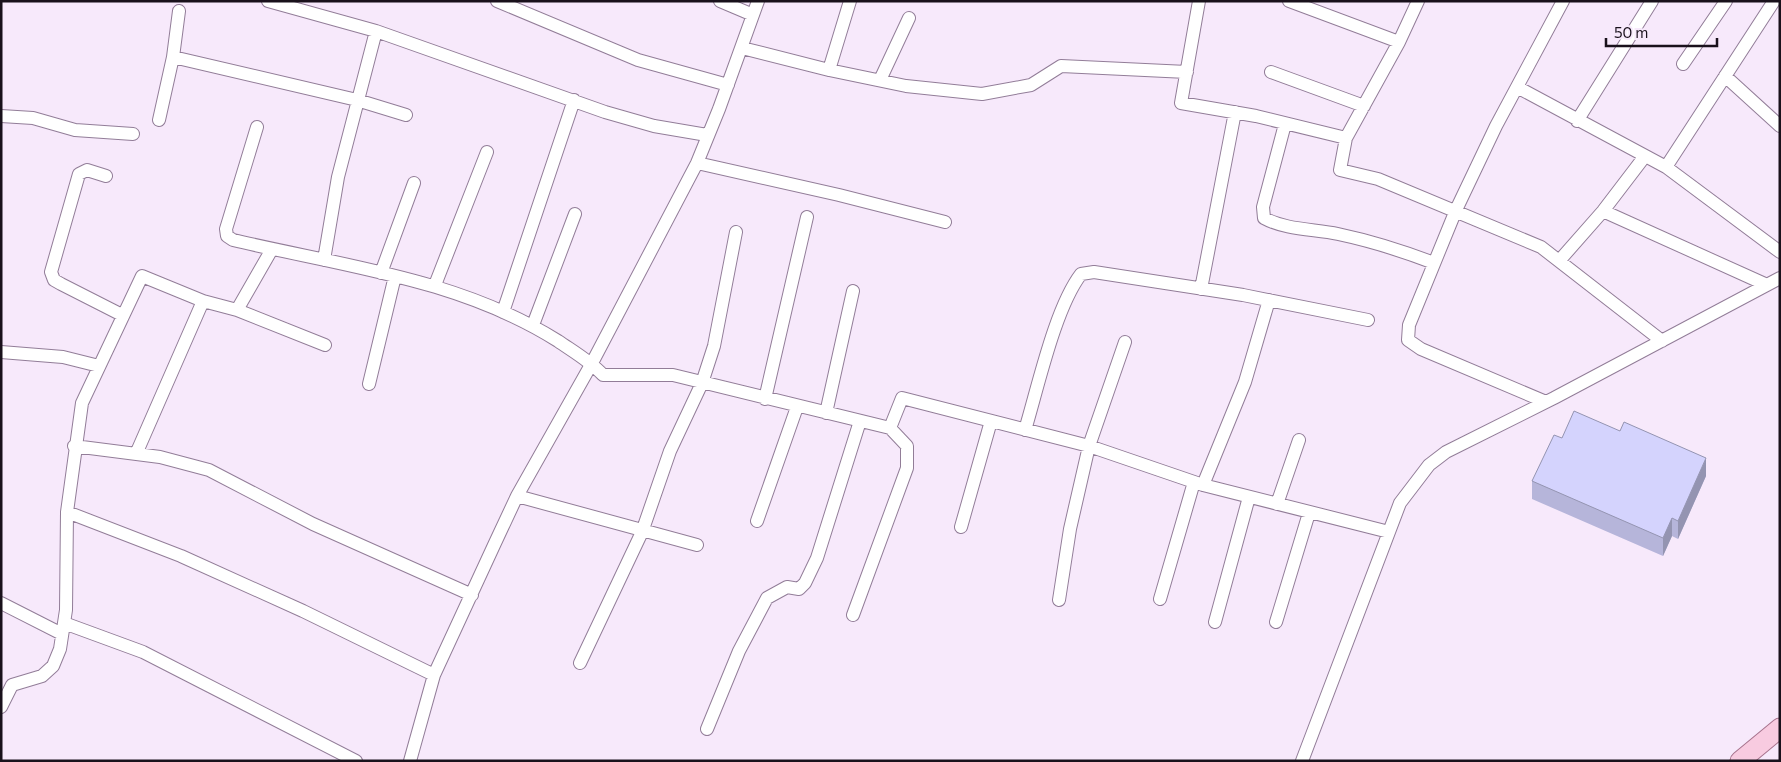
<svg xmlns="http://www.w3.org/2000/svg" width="1781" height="762" font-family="Commissioner,sans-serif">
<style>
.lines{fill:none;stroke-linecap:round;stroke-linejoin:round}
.street-casing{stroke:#927d98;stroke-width:14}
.primary-casing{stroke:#a7738d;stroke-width:21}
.street{stroke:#fff;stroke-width:12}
.primary{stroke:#f8cbe0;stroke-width:19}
.wall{fill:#b6b5da}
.shaded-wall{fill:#9494b1}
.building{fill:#d4d3fd;stroke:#9494b1}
</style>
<rect width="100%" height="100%" fill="#f7e9fb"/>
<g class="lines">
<defs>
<path id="street" d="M 268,1 L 376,31 L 605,112 L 654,126 L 707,135
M 497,1 L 638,60 L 728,85
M 720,1 L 753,15
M 1199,1 L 1181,103 L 1256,116 L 1346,138 L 1340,170 L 1378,179 L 1541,247 L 1662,341
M 1289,1 L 1399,42
M 742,48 L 829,70 L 906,86 L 982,94 L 1031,85 L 1061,66 L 1187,72
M 173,57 L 179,11
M 1683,64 L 1726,1
M 829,70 L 850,1
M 1271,72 L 1364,106
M 1725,76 L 1780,126
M 880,80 L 909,18
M 1517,87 L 1666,167 L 1780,252
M 1,116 L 33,118 L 75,130 L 133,134
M 159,120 L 173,57 L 357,100 L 406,115
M 1577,121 L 1652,1
M 1285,124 L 1263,207 L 1264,218 C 1286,230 1314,229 1338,234 C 1371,241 1403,251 1434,263
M 257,127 L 226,229 L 227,236 L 233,240 C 343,266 460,279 558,341 C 574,352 590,361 603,375 L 673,375 L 890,428 L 902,398 L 1089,446 L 1203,485 L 1389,532
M 1346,138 L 1399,42 L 1418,1
M 697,163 L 839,195 L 945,222
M 1666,167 L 1774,1
M 106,176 L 87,170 L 79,174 L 51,272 L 54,280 L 61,284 L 122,315
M 1603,211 L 1767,285
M 324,260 L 338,177 L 376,31
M 1559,261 L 1603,211 L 1645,156
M 381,273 L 414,183
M 435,285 L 487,152
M 1201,289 L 1235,112
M 237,310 L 272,249
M 503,312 L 574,100
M 533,325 L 575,214
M 1,352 L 63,357 L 99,366
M 369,384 L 395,276
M 765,399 L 807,217
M 1546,402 L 1421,349 L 1408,340 L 1409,325 L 1456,210 L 1496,126 L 1563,1
M 826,413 L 853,291
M 1025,430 C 1038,387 1055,308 1081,274 L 1094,272 L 1243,295 L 1368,320
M 74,446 L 160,457 L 209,470 L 313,524 L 472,595
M 136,454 L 203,301
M 1203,485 L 1245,382 L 1269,300
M 517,496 L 697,545
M 1277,504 L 1299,440
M 67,512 L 181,556 L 303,611 L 434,675
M 757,521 L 797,407
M 961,527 L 991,421
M 1160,599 L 1194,482
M 1059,600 L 1070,529 L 1089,446 L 1125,342
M 1,603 L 62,634
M 853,615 L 907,468 L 907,446 L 890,428
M 1215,622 L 1249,497
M 1276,622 L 1309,513
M 64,623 L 143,652 L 356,761
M 580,663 L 642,532 L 670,451 L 702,383 L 714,346 L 736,232
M 1,707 L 12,685 L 42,676 L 53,666 L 60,649 L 66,610 L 67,512 L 82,403 L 142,276 L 203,301 L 237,310 L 325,345
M 707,729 L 739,651 L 767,598 L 787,587 L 799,589 L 805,583 L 817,558 L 860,421
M 410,761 L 434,675 L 495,543 L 517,496 L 592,363 L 697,163 L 719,109 L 758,1
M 1302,761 L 1400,503 L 1429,465 L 1446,452 L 1554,398 L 1780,278"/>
<path id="primary" d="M 1740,761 L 1780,728"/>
</defs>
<use href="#street" class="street-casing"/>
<use href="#primary" class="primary-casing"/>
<use href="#street" class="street"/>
<use href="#primary" class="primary"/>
</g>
<path class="wall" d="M 1562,438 L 1706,476 L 1678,539 L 1672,536 L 1663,556 L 1532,499 L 1532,481 Z"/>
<path class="shaded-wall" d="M 1706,458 L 1706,476 L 1678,539 L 1678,521 Z
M 1672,518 L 1672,536 L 1663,556 L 1663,538 Z"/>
<path class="building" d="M 1574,411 L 1620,431 L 1624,422 L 1706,458 L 1678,521 L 1672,518 L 1663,538 L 1532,481 L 1554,435 L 1562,438 Z"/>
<rect width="1781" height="762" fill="none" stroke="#19111b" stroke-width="5"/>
<path d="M1606 38v8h111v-8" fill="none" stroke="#19111b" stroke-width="2.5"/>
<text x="1614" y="38" font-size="15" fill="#19111b" stroke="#f7e9fb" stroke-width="4" paint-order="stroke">50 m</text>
</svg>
